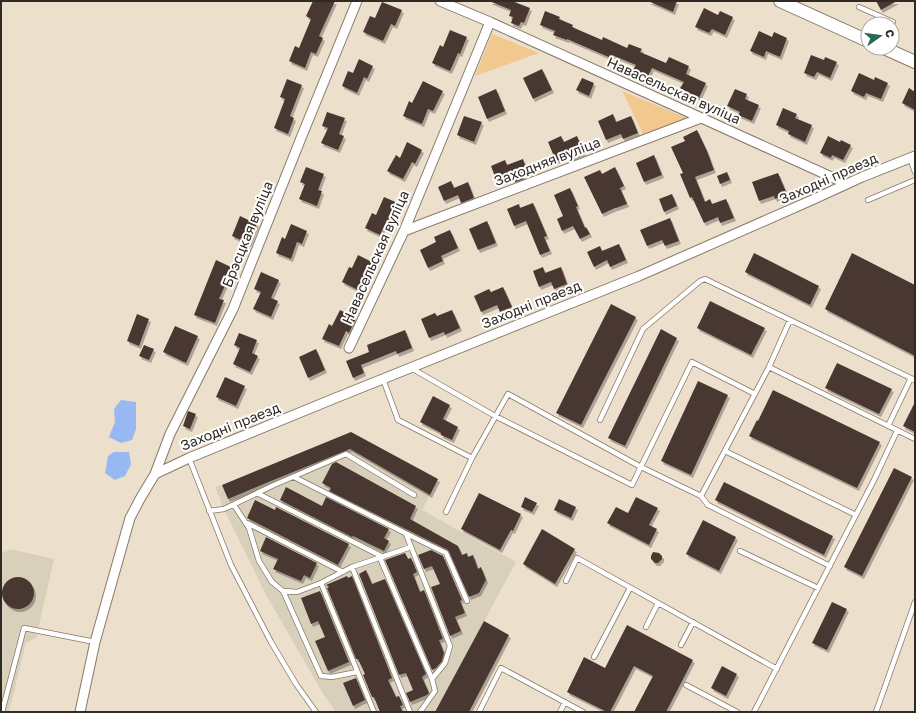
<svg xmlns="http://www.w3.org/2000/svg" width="916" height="713" font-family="'Golos Text',sans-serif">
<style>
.industrial{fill:#d9d0bc}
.green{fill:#f1c98e}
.water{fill:#97b8f3}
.building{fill:#4a3732;filter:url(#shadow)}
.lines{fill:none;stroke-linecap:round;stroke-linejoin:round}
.service-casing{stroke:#867a69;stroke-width:6}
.minor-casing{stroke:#867a69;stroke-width:11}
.secondary-casing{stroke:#867a69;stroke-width:14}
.service{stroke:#fff;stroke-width:4.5}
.minor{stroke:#fff;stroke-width:9}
.secondary{stroke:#fff;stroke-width:12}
.labels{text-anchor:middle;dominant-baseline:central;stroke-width:4;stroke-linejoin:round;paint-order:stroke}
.street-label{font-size:14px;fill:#2f2a23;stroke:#fff}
</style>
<defs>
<filter id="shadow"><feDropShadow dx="2" dy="3" stdDeviation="0" flood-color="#0004"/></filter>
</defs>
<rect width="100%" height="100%" fill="#ecdfcc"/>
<path class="industrial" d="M 351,432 L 438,479 L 422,510 L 516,562 L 435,712 L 336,712 L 324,695 L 266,595 L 224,509 L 215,487 L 222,485 Z
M 10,549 L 54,559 L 36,638 L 26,643 L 9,712 L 1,712 L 1,554 Z"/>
<path class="green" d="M 492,34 L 539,53 L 475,76 Z
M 622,91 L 687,118 L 644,136 Z"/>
<path class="water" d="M 121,400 L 136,402 L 136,429 L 132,440 L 121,443 L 109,437 L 115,422 L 114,409 Z
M 114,452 L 129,452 L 131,464 L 125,476 L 115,480 L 105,473 L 108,456 Z"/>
<path class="building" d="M 313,1 L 335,1 L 319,36 L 323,38 L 316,54 L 311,52 L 305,68 L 289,61 L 295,46 L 299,48 L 311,19 L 306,16 Z
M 489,1 L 512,1 L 530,8 L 524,23 L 521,22 L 519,26 L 511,23 L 513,17 L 509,16 L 511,10 Z
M 648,1 L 677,1 L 673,12 Z
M 876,1 L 897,1 L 881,10 Z
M 382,2 L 402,10 L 395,26 L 391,24 L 383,41 L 363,32 L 370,16 L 375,18 Z
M 704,8 L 718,15 L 720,11 L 733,17 L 725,35 L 712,29 L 709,33 L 695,27 Z
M 545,11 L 560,17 L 559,19 L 573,25 L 572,27 L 602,40 L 603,37 L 627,48 L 629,44 L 642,49 L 640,52 L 666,63 L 669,57 L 689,66 L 686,74 L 706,83 L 699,98 L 680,88 L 684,82 L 652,68 L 648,76 L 633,70 L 636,65 L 612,55 L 611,58 L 567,39 L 567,40 L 553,35 L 555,31 L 540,25 Z
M 450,30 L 467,37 L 460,54 L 458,53 L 450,71 L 432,63 L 440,45 L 443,47 Z
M 759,31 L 772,37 L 774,32 L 787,38 L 780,57 L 766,51 L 764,57 L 750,51 Z
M 811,55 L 824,60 L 825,57 L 837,62 L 830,78 L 817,72 L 814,77 L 804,73 Z
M 359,59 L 373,66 L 367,79 L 364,77 L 357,93 L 342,86 L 348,71 L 353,73 Z
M 542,69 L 552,90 L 533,99 L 523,78 Z
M 859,73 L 874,80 L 875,77 L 888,83 L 881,99 L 866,93 L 864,97 L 851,91 Z
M 582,78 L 594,83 L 589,96 L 576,90 Z
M 287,79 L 302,85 L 290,116 L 294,118 L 288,134 L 274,128 L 285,99 L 280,97 Z
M 423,81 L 443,91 L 433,111 L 428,109 L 422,124 L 403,116 L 409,101 L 412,103 Z
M 909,88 L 915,92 L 915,110 L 902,103 Z
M 496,89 L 505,111 L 487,119 L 478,97 Z
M 735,89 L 747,94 L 745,99 L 759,105 L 752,121 L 738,115 L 740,112 L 727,106 Z
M 783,108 L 797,114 L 795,118 L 812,125 L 805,142 L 788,134 L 789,131 L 776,125 Z
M 327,112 L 345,118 L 339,134 L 344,136 L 338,150 L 321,143 L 328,128 L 322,126 Z
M 613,114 L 616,122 L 631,116 L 638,133 L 623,139 L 621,134 L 606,140 L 598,121 Z
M 464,116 L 482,122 L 474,142 L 457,135 Z
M 697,130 L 707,151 L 714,170 L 695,177 L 705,202 L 710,199 L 712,204 L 726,199 L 734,218 L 720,223 L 718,217 L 704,223 L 692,197 L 690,198 L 680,174 L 683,173 L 671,147 L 685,141 L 683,137 Z
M 561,136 L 564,142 L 577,136 L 584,153 L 571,158 L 570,155 L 556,161 L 548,142 Z
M 828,136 L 840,142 L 841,140 L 851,145 L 843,160 L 832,155 L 831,158 L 820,153 Z
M 407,142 L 422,150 L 415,164 L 412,162 L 403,179 L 387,171 L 396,155 L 400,158 Z
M 654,155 L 662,175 L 644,182 L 636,163 Z
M 523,159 L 527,171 L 522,174 L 524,179 L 515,182 L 512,176 L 497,182 L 491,166 L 505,160 L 507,165 Z
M 306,167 L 324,174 L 318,190 L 322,191 L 317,206 L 299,199 L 305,184 L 300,182 Z
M 615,167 L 624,186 L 620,188 L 627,204 L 616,208 L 615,208 L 602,214 L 584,177 L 600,170 L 602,174 Z
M 727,172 L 730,180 L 720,184 L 717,176 Z
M 778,173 L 787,194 L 775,199 L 774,196 L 759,201 L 752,182 Z
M 451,181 L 454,188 L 468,182 L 474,198 L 461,203 L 458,195 L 444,201 L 438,187 Z
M 570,188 L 578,206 L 576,207 L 585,228 L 586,227 L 590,234 L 580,239 L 573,226 L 562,231 L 557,219 L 563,216 L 554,195 Z
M 672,194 L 677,206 L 664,212 L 659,199 Z
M 384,197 L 400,204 L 393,222 L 387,220 L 380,235 L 365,228 L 372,213 L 376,215 Z
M 533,203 L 547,236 L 544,237 L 550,251 L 540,255 L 526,221 L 514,226 L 507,209 L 519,204 L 520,208 Z
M 240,216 L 257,224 L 249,244 L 232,236 Z
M 670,218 L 679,241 L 665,246 L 662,240 L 647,246 L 640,230 Z
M 487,221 L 496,243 L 478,250 L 469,229 Z
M 291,224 L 307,231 L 302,244 L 297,242 L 291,259 L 276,253 L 282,237 L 285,239 Z
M 450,230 L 458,248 L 441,256 L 443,261 L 428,268 L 420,250 L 436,242 L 434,237 Z
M 619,244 L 626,260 L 610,267 L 607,260 L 594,267 L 587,252 L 600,246 L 602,251 Z
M 754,253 L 819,286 L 810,305 L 745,272 Z
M 852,253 L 915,285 L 915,356 L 825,309 Z
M 358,255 L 376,264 L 370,277 L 367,275 L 360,291 L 342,282 L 349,267 L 352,268 Z
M 216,260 L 233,268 L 219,299 L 224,300 L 215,323 L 194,315 Z
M 543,267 L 545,273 L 561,267 L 567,284 L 554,289 L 551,282 L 539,287 L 533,271 Z
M 261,272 L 279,280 L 271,298 L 278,301 L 271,317 L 253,309 L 261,292 L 254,289 Z
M 503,287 L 512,307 L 500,312 L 497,305 L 481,312 L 474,296 L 489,289 L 491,292 Z
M 710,301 L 765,328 L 751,355 L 697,328 Z
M 611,304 L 636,317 L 581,425 L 556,413 Z
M 340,310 L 356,318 L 349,333 L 346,331 L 339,346 L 322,339 L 329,324 L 332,326 Z
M 452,310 L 460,328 L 445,335 L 444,332 L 429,338 L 421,319 L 435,313 L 437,316 Z
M 137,314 L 149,319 L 139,346 L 127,341 Z
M 175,326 L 198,336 L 186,363 L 163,352 Z
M 661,329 L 677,338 L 625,446 L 608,438 Z
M 405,330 L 412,348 L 397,354 L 396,351 L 361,365 L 364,373 L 353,378 L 346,361 L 369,352 L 367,345 Z
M 239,333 L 257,340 L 252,353 L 258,356 L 250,372 L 233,364 L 240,348 L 234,345 Z
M 144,345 L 154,349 L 149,360 L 139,356 Z
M 316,349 L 325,370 L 308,378 L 299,357 Z
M 837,363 L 892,389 L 879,414 L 825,388 Z
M 225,377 L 245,386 L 236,406 L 216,397 Z
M 698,381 L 728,395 L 691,475 L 661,461 Z
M 773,390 L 880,442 L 857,488 L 749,436 L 757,420 L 758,421 Z
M 433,396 L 450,405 L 443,419 L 458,427 L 452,440 L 441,435 L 441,433 L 420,422 Z
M 915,402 L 915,432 L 903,426 Z
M 188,411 L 196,414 L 190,429 L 183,426 Z
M 351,432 L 438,479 L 430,495 L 350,449 L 271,481 L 228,499 L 222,485 Z
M 336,462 L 416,506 L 410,519 L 458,546 L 462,555 L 467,553 L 468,557 L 473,555 L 478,569 L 481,567 L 486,580 L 479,593 L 469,597 L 449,552 L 448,550 L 329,491 L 331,488 L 322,483 L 332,464 Z
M 894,468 L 912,477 L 862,576 L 844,567 Z
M 724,482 L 833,536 L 824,555 L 715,500 Z
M 286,487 L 322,506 L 326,497 L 389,529 L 384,538 L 389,541 L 384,551 L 353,536 L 352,537 L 280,500 Z
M 479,493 L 521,514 L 513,531 L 511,530 L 500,550 L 461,529 Z
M 525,497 L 537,503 L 532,512 L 521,507 Z
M 636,497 L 658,508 L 649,525 L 657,529 L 649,545 L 607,523 L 616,507 L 628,513 Z
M 559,499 L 576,507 L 571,518 L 554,510 Z
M 255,500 L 275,510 L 276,507 L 349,544 L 338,565 L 247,518 Z
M 703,520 L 736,537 L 719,571 L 686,554 Z
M 542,529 L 575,549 L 555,584 L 523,564 Z
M 266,537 L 317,563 L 310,578 L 304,575 L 301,581 L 273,569 L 278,559 L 260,551 Z
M 431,550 L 443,556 L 462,600 L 460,601 L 465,613 L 455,617 L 461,631 L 450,636 L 431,587 L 440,584 L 432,566 L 424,569 L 418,555 Z
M 653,552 L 659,553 L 662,556 L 662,559 L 658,563 L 655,563 L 651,559 L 651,556 Z
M 405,553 L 408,559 L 411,558 L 417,572 L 413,574 L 420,592 L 424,590 L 443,639 L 439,640 L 444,653 L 442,661 L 436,668 L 432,670 L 385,560 Z
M 366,570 L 372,584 L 385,579 L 426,674 L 422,677 L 429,693 L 427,695 L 410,702 L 406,693 L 413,690 L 406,673 L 399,675 L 359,574 Z
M 347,576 L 348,578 L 352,576 L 392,678 L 388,680 L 396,697 L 399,696 L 403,705 L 400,706 L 403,712 L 380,712 L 374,697 L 372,697 L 363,675 L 365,674 L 358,659 L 356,659 L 327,588 L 329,587 L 326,585 Z
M2 593a16 16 0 1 1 32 0a16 16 0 1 1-32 0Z
M 320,591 L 349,662 L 328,671 L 315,641 L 325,637 L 318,621 L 311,624 L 301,598 Z
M 832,602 L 847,609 L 827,650 L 812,643 Z
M 484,621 L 509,635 L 469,712 L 435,712 Z
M 627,625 L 693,660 L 666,712 L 634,712 L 653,676 L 634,666 L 610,712 L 607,712 L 567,692 L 584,657 L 605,668 Z
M 722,666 L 737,674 L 726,696 L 711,688 Z
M 356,678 L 365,700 L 353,706 L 343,683 Z"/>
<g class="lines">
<defs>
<path id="service" d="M 859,7 L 893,22 L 891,24
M 910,158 L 915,172
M 868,200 L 915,180
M 769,367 L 790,320
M 411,368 L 495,416 L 632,485 L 692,362 L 755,394
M 383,379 L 398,420 L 472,458 L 508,394 L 641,467 L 701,496 L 769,367 L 915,439
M 600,420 L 643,329 L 700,281 L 705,279 L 915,380
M 888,426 L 911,378
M 725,451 L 856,515
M 189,458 L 231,565 L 271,642 L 296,684 L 316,712
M 294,477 L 415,538 L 446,553 L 467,601
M 257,493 L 383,557
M 701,496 L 708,505 L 830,566
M 234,505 L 249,528 L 259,561 L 272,582 L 283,591 L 297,592 L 321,583
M 209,511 L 224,509 L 274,485 L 346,454 L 414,495
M 446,512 L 472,458
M 247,523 L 343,572
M 406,534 L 450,646 L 445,663 L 432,679 L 435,691 L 420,712
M 740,551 L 818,588
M 380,558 L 432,679
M 352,567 L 411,547
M 566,581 L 577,558 L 777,669
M 283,591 L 321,676 L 332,677 L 357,672
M 646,627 L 658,603
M 681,645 L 693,622
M 594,657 L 630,588
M 686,685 L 737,712
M 2,712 L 24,628 L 95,642
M 374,712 L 321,583 L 352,567 L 410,712
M 479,712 L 501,668 L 583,712
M 560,712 L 565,702
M 754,712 L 874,480 L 897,431
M 876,712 L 915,602"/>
<path id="minor" d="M 440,1 L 490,22 L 847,184
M 404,231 L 701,118
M 349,348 L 404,231 L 490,22
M 155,474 L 189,458 L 333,399 L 639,276 L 812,200 L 862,177 L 915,156
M 80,712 L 95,642 L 130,518 L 140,499 L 155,474 L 170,434 L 233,309 L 301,138 L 357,1"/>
<path id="secondary" d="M 780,1 L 868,41
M 884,48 L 915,62"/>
</defs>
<use href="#service" class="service-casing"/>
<use href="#minor" class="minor-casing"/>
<use href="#secondary" class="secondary-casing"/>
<use href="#service" class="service"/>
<use href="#minor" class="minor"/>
<use href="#secondary" class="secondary"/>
</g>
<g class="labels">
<g class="street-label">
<text transform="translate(674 90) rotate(24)">Навасельская вуліца</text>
<text transform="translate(547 161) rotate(-21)">Заходняя вуліца</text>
<text transform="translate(828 178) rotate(-24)">Заходні праезд</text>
<text transform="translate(247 234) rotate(-68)">Брэсцкая вуліца</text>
<text transform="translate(375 257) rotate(-66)">Навасельская вуліца</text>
<text transform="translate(531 304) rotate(-22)">Заходні праезд</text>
<text transform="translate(230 426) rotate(-22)">Заходні праезд</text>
</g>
</g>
<rect width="916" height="713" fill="none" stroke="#2f2a23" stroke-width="4"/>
<g transform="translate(880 36) rotate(76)"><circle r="19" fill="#ffffff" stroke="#acaaa7"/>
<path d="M0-3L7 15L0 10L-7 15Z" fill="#296957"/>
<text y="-6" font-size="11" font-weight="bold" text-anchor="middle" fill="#2f2a23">С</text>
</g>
</svg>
